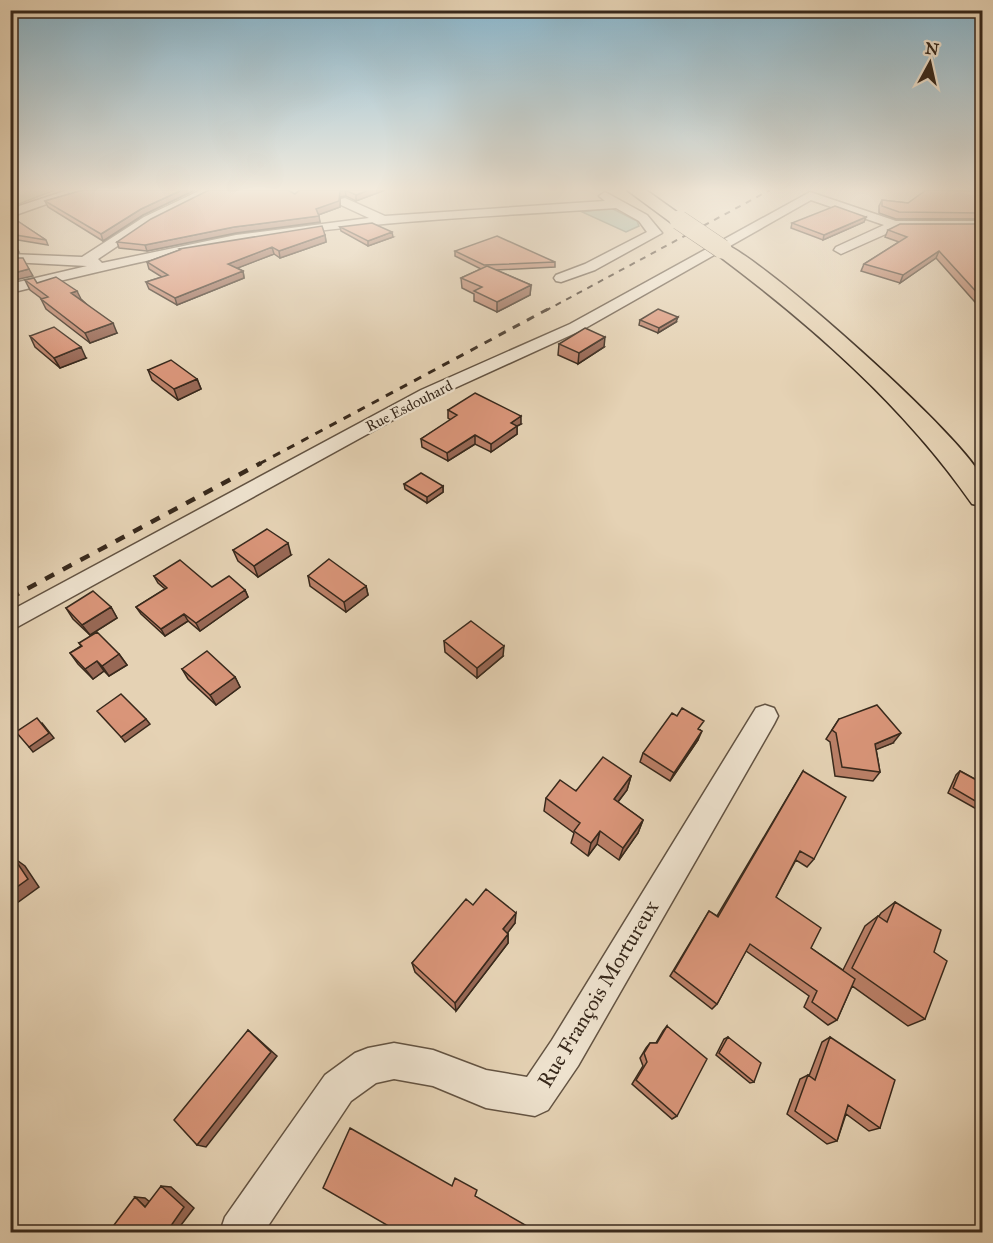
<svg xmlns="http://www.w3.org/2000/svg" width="993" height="1243" font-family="'IM FELL Great Primer',serif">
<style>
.green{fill:#baba8a;stroke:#797253;stroke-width:1.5}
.water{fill:#97b8a7;stroke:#717f6f;stroke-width:1.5}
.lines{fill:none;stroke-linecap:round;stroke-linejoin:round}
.street-casing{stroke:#635342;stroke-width:3}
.primary-casing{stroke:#38291c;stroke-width:3}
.street{fill:#eee2ce;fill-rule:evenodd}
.primary{fill:#e5d2b4;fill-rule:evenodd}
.rail-far2{stroke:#38291c;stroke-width:2;stroke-dasharray:6 6;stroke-linecap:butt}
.rail-far1{stroke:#38291c;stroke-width:3;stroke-dasharray:8 8;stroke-linecap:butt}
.rail{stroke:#38291c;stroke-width:4.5;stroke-dasharray:10 10;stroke-linecap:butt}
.primary-bridge-casing{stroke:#38291c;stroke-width:20;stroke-linecap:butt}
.primary-bridge{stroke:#e5d2b4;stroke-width:19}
.wall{fill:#bb8068;stroke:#38291c;stroke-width:1.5}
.shaded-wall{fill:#986855;stroke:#38291c;stroke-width:1.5}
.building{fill:#d99579;stroke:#38291c;stroke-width:1.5}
.labels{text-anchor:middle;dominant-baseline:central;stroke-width:4.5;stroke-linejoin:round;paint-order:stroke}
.far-street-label{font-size:15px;fill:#38291c;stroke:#eee2ce}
.near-street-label{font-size:21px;fill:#38291c;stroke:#eee2ce}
</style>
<rect width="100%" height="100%" fill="#e5d2b4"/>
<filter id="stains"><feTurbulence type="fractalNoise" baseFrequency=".00333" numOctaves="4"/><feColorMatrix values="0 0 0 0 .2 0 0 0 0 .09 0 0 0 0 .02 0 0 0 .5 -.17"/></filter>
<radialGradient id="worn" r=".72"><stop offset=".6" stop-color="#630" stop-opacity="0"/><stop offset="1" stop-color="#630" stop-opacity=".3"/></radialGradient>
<path class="green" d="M 11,190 L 55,190 L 11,207 Z"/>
<path class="water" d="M 611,208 L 637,221 L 639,226 L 626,232 L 582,212 Z"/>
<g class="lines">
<defs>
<path id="street" d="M 68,190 L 86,190 L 10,217 L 10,209 Z
M 201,190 L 217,190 L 152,223 L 98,259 L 102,263 L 236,235 L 369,218 L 341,205 L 341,199 L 345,198 L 385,216 L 605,201 L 599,196 L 605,192 L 647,215 L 662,233 L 595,270 L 561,282 L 556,281 L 554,278 L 556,275 L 585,264 L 647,232 L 639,221 L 616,208 C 500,216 383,220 268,238 C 181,251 96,272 10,293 L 10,284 L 87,266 L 10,262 L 10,254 L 82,257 L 144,217 Z
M 281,190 L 297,190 L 301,194 L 295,198 Z
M 810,192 L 896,221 L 982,221 L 982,229 L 897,229 L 841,254 L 834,250 L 836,247 L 884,225 L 811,200 L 582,330 L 433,398 L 10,631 L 10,611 L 421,390 L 570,324 Z
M 765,705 L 774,708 L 778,716 L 774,724 L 578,1066 L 548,1110 L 535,1116 L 486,1108 L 433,1086 L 394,1079 L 376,1083 L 351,1101 L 264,1232 L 220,1232 L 225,1217 L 325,1075 L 355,1053 L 368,1048 L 394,1043 L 433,1050 L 486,1070 L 527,1077 L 552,1040 L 756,708 Z"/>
<path id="primary" d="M 627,190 L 646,190 L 688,220 L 685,224 L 673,224 Z
M 722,243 C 757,252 973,445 982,479 C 985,486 982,498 982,506 L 972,504 C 903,405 811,325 715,253 L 713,249 L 715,245 Z"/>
</defs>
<use href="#street" class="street-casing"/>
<use href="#primary" class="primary-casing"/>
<use href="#street" class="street"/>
<use href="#primary" class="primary"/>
<path class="rail-far2" d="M 545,311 L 770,190"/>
<path class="rail-far1" d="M 259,464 L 548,309"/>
<path class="rail" d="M 10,598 L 261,463"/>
<defs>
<path id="primary-bridge" d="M 679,220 L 722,249"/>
</defs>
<use href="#primary-bridge" class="primary-bridge-casing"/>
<use href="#primary-bridge" class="primary-bridge"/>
</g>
<path class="wall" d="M 83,190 L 195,190 L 143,215 L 103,241 L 48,207 L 45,201 Z
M 300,190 L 385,190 L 356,201 L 346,196 L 340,197 L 340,207 L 318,215 L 320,222 L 236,233 L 147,251 L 119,248 L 117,242 L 295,194 Z
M 982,191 L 982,219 L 896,219 L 879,213 L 879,206 L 882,200 L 908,203 Z
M 10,216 L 46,240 L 48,245 L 12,239 L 19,252 L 10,252 Z
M 866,217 L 864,222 L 823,240 L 791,228 L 792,223 Z
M 982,224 L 982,310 L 936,258 L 900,283 L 861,271 L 864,264 L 899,242 L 885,237 L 888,230 Z
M 340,227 L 393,237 L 368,246 L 341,231 Z
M 325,235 L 326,242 L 280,258 L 274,254 L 237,268 L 243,271 L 244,278 L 177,305 L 149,289 L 146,282 L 162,277 L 149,269 L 147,262 L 180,250 L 179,249 Z
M 455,251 L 555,262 L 555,267 L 496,270 L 531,285 L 530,295 L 497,312 L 474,301 L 474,294 L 462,288 L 461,278 L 481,269 L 455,256 Z
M 25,280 L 37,283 L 82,300 L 117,333 L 90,343 L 46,309 L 41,299 L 42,299 L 30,290 Z
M 640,320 L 676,322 L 658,333 L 639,325 Z
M 30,336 L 86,358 L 60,368 L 35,347 Z
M 559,344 L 604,347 L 578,364 L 558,355 Z
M 148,370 L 197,379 L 201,389 L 178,400 L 152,380 Z
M 448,410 L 521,424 L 517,426 L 517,434 L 491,452 L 475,444 L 448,461 L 422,447 L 421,439 L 451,420 L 448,418 Z
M 404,484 L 443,486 L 443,492 L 427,503 L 405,489 Z
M 233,550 L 291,555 L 258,577 L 238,561 Z
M 154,576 L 212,587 L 245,590 L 248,597 L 200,631 L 188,621 L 165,636 L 141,614 L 136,607 L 165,589 L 158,583 Z
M 308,576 L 366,586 L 368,595 L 346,612 L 310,586 Z
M 111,607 L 117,618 L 90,635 L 73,619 L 66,608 Z
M 444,641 L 503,656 L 477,678 L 445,652 Z
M 79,643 L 119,654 L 127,665 L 109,676 L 104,671 L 93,679 L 78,664 L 70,653 L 81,646 Z
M 182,669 L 235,677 L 240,687 L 216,705 L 188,679 Z
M 839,719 L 893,743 L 876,749 L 880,772 L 873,781 L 835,776 L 830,742 L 826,739 Z
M 700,730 L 698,740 L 670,781 L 640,762 L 643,753 Z
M 803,771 L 814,859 L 807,867 L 796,860 L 776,897 L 811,948 L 843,970 L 865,926 L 878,916 L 879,916 L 881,913 L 895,902 L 934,952 L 925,1019 L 908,1026 L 852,986 L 837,1020 L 828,1025 L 804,1007 L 809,996 L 746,951 L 717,1004 L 712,1009 L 670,976 L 709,911 L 717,916 Z
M 960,771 L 982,783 L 982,809 L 980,811 L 948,793 L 956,775 Z
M 631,776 L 627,790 L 618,802 L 643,820 L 638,833 L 619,860 L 597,844 L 588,856 L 571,843 L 574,833 L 544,811 L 546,798 Z
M 473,905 L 515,923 L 507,933 L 508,934 L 508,943 L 456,1011 L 415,972 L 412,963 Z
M 667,1026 L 677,1116 L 672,1119 L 632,1084 L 643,1066 L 640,1058 L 646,1048 L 650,1043 L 656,1043 L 663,1031 Z
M 728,1037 L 754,1082 L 750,1083 L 716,1055 L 724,1039 Z
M 830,1037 L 880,1128 L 869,1131 L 846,1114 L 837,1141 L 827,1144 L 787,1114 L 800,1079 L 808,1075 L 809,1076 L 822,1042 Z"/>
<path class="shaded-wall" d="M 182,190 L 195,190 L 143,215 L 103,241 L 101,234 L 141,209 Z
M 345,190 L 346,196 L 340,197 L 340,207 L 318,215 L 316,209 L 340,191 Z
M 369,190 L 385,190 L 356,201 L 356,195 Z
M 319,216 L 320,222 L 236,233 L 147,251 L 145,245 L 234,227 Z
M 866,217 L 864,222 L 823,240 L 824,235 Z
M 392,232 L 393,237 L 368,246 L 368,241 Z
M 325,235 L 326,242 L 280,258 L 279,251 Z
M 272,247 L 274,254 L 230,271 L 228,264 Z
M 939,251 L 936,258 L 900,283 L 903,275 Z
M 29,269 L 33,276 L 10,281 L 10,274 Z
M 243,271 L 244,278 L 177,305 L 175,298 Z
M 531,285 L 530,295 L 497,312 L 497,302 Z
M 77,291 L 82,301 L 71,293 Z
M 678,317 L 676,322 L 658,333 L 659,328 Z
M 113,323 L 117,333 L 90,343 L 85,333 Z
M 605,337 L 604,347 L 578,364 L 579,353 Z
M 81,347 L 86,358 L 60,368 L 54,358 Z
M 197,379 L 201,389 L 178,400 L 174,389 Z
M 521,416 L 521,424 L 517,426 L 517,434 L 491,452 L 491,444 L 511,423 Z
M 475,435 L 475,444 L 448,461 L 447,453 Z
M 443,486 L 443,492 L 427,503 L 427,497 Z
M 288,543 L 291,555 L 258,577 L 254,566 Z
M 366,586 L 368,595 L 346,612 L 344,602 Z
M 245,590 L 248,597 L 200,631 L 196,623 Z
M 111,607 L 117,618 L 90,635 L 82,625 Z
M 184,614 L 188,621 L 165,636 L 161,629 Z
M 504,646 L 503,656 L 477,678 L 477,668 Z
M 119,654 L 127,665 L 109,676 L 102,666 Z
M 97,661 L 104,671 L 93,679 L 85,669 Z
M 235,677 L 240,687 L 216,705 L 210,695 Z
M 10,692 L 16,699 L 10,703 Z
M 146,719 L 150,724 L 125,742 L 121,737 Z
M 42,723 L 54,738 L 33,752 L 29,747 Z
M 702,731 L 698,740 L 670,781 L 674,773 Z
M 901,733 L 893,743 L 868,753 L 875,744 Z
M 631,776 L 627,790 L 610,812 L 614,799 Z
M 643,820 L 638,833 L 619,860 L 623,848 Z
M 600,831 L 597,844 L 588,856 L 591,843 Z
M 14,858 L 25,866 L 39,887 L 10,908 L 10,892 Z
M 516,913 L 515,923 L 503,939 L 503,929 Z
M 508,934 L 508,943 L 456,1011 L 455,1003 Z
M 248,1030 L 277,1056 L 206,1147 L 197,1145 Z
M 161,1186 L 171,1187 L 194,1208 L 178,1229 L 180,1232 L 170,1233 L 168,1230 Z
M 135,1197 L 145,1198 L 156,1207 L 145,1207 Z"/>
<path class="building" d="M 83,190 L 182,190 L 141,209 L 101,234 L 45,201 Z
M 209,190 L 288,190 L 295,194 L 300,190 L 369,190 L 356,195 L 345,190 L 340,191 L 339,201 L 316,209 L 319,216 L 234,227 L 145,245 L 117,242 L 151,219 Z
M 926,190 L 982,191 L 982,213 L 899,212 L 882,206 L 882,200 L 908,203 Z
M 835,206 L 866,217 L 824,235 L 792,223 Z
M 10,216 L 46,240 L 10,234 Z
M 372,223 L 392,232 L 368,241 L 340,227 Z
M 900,224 L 982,224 L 982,298 L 939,251 L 903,275 L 864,264 L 907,237 L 888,230 Z
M 322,226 L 325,235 L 279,251 L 272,247 L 228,264 L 243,271 L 175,298 L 146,282 L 168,275 L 147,262 L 182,249 L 179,249 Z
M 10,236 L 17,247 L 10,247 Z
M 497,236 L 555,262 L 484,265 L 455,251 Z
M 10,258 L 23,258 L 29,269 L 10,274 Z
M 487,266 L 531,285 L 497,302 L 474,291 L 482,287 L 461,278 Z
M 56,277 L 77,291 L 71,293 L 113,323 L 85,333 L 41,299 L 48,297 L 25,280 L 34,278 L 37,283 Z
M 658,309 L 678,317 L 659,328 L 640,320 Z
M 54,327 L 81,347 L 54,358 L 30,336 Z
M 585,328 L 605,337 L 579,353 L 559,344 Z
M 171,360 L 197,379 L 174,389 L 148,370 Z
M 475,393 L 521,416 L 511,423 L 517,426 L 491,444 L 475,435 L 447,453 L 421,439 L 457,415 L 448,410 Z
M 421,473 L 443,486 L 427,497 L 404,484 Z
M 267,529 L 288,543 L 254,566 L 233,550 Z
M 329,559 L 366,586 L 344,602 L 308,576 Z
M 180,560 L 212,587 L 229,576 L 245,590 L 196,623 L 184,614 L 161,629 L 136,607 L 167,588 L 154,576 Z
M 93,591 L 111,607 L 82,625 L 66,608 Z
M 471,621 L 504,646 L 477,668 L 444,641 Z
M 97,632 L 119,654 L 102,666 L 97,661 L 85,669 L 70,653 L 82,646 L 79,643 Z
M 207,651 L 235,677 L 210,695 L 182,669 Z
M 121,694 L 146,719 L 121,737 L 97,711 Z
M 877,705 L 901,733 L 875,744 L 880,772 L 842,767 L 836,733 L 832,730 L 839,719 Z
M 682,708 L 704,721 L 698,729 L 702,731 L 674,773 L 643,753 L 672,713 L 677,716 Z
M 37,718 L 49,733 L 29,747 L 16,732 Z
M 603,757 L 631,776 L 614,799 L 643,820 L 623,848 L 600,831 L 591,843 L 574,831 L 580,823 L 546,798 L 560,780 L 576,791 Z
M 803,771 L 846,797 L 814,859 L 800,851 L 776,897 L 821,928 L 811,948 L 855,979 L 837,1020 L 812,1002 L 817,991 L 750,944 L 717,1004 L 674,971 L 709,911 L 718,917 Z
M 960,771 L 982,783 L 982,805 L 953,788 Z
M 14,858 L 28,879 L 10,892 L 10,861 Z
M 486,889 L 516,913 L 503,929 L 508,934 L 455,1003 L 412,963 L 466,899 L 473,905 Z
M 895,902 L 941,930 L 934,952 L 947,961 L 925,1019 L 852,968 L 878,916 L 887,922 Z
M 667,1026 L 707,1059 L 677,1116 L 636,1080 L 647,1062 L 644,1053 L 650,1043 L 657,1043 Z
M 248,1030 L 271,1052 L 197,1145 L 174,1120 Z
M 728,1037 L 761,1063 L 754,1082 L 719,1053 Z
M 830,1037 L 895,1080 L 880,1128 L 848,1105 L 837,1141 L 795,1111 L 808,1075 L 815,1080 Z
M 350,1128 L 452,1186 L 455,1178 L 477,1190 L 475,1196 L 527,1226 L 524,1233 L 384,1233 L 387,1225 L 323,1188 Z
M 161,1186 L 184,1207 L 168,1230 L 170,1233 L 108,1233 L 135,1197 L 145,1207 Z"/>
<linearGradient id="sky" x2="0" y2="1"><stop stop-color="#87b6ce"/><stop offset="0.52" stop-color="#f3ebdd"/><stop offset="1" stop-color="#f3ebdd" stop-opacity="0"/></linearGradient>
<rect width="993" height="364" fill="url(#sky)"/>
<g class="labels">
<g class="far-street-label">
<text transform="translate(409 406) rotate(-27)">Rue Esdouhard</text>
</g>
<g class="near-street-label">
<text transform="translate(598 994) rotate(-59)">Rue François Mortureux</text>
</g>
</g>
<rect width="993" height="1243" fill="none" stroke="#e5d2b4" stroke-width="36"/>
<rect x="12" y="12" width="969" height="1219" fill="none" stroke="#38291c" stroke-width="3"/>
<rect x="18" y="18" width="957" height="1207" fill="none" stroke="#38291c" stroke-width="1.5"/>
<g transform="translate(930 63) rotate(8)" stroke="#eee2ce" stroke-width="4.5" paint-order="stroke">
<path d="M0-4.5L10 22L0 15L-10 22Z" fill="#38291c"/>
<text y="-9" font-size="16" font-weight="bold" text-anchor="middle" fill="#38291c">N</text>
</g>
<rect width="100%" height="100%" filter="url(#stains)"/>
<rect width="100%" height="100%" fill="url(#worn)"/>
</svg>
